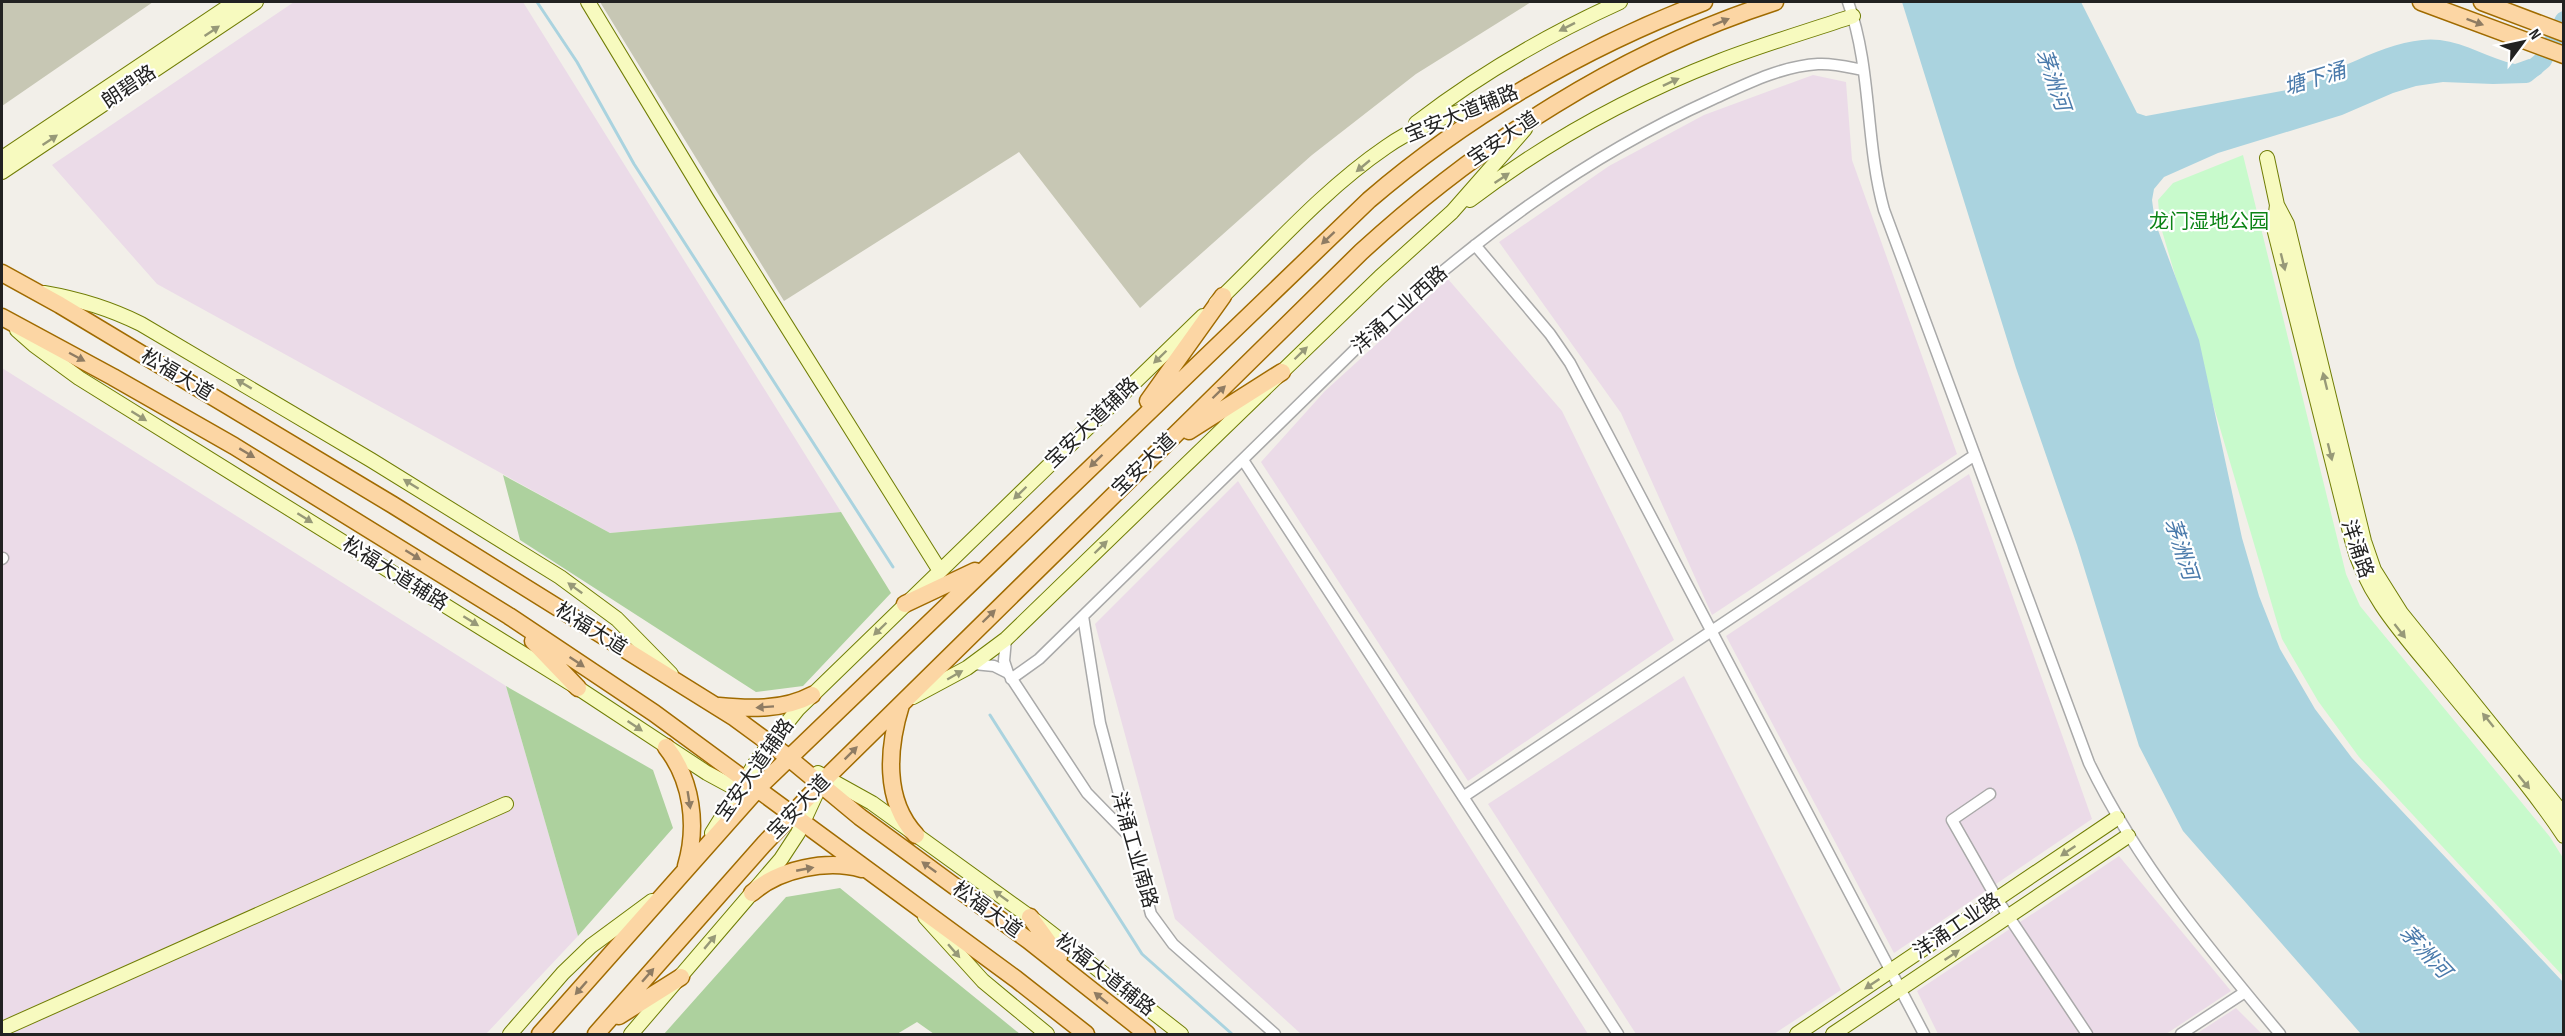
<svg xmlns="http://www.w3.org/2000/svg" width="2565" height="1036" font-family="'Sofia Sans Condensed','Noto Sans SC',sans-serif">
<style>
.industrial{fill:#ebdbe8}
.construction{fill:#c7c7b4}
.forest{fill:#add19e}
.park{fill:#c8facc}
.water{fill:#aad3df}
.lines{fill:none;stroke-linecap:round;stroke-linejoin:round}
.stream{stroke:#aad3df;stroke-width:3}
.river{stroke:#aad3df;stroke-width:18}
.street-casing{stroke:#a9a9a9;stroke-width:13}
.secondary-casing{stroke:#707d05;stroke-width:16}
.primary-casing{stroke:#a06b00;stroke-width:19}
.street{stroke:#fff;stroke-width:10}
.secondary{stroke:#f7fabf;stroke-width:14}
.primary{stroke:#fcd6a4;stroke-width:16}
.oneway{fill:#8f7c63}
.oneway2{fill:#979978}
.labels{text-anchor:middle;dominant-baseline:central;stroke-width:4.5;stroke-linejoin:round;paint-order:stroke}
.street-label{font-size:20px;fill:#222;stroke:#fff}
.park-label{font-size:20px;fill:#0c8416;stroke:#fff}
.water-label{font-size:21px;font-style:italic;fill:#4a7aab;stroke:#fff}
</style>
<rect width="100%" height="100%" fill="#f2efe9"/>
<path class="industrial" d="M 294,2 L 523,2 L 841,512 L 610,533 L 157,284 L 52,165 Z
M 1813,75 L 1846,82 L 1852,160 L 1957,454 L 1712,615 L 1621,413 L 1499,242 L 1609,166 L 1704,115 Z
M 1448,279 L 1562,411 L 1674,640 L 1468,781 L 1261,462 L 1325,391 Z
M 2,368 L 506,686 L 578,936 L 486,1034 L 2,1034 Z
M 1969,474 L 2092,819 L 1894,953 L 1726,636 Z
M 1238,481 L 1588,1034 L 1301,1034 L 1175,919 L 1095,624 Z
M 1684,676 L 1841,990 L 1774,1034 L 1636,1034 L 1488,804 Z
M 2119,856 L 2231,991 L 2166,1034 L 1938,1034 L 1917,991 Z
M 2236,1008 L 2262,1034 L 2196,1034 Z"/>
<path class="construction" d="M 2,2 L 153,2 L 2,106 Z
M 600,2 L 1531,2 L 1416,74 L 1312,155 L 1140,308 L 1019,152 L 784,301 Z"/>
<path class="forest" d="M 503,475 L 610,533 L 841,512 L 891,593 L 803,686 L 756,692 L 520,540 Z
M 506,686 L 653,770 L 673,828 L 578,936 Z
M 840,888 L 1020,1034 L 934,1034 L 917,1022 L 897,1034 L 664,1034 L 786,897 Z"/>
<path class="park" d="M 2243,155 L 2346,574 L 2360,606 L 2550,837 L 2563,858 L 2563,976 L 2359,757 L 2318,701 L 2282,639 L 2160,224 L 2158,200 L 2173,183 Z"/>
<path class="water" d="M 1902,2 L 2081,2 L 2137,113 L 2146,116 L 2287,90 C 2331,76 2394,34 2440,40 C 2466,43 2490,59 2515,64 L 2529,59 L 2532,60 L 2536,57 L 2550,62 L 2541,74 L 2526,83 L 2493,84 L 2443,82 L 2416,86 L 2393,93 L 2342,115 L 2218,153 L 2164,177 L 2154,189 L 2152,200 L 2155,222 L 2199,340 L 2242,538 L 2259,596 L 2280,649 L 2315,709 L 2352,758 L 2563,982 L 2563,1034 L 2361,1034 L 2183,831 L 2139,746 L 2077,545 L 2016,368 Z"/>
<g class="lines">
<path class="stream" d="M 537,2 L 577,62 L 634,164 L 893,567
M 990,715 L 1142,954 L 1232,1034"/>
<path class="river" d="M 2526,74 L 2543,60 L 2564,20"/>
<defs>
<path id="street" d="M 1848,2 C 1872,68 1865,142 1884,210 L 2089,763 C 2138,864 2209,949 2280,1034
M 1475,245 L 1550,334 L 1570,363 L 1924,1034
M 1243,460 L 1618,1034
M 2,559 L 3,558
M 1083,616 L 1100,723 L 1151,914 L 1173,944 L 1275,1034
M 1006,639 L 1004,661 L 1008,673 L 1087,793 L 1128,835
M 974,664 L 994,666 L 1008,673
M 1011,679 L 1039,659 L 1374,331 C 1476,238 1585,157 1711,100 C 1744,85 1781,66 1818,64 C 1834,63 1848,67 1863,70
M 1990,794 L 1952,820 L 1997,899 L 2087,1034
M 1463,797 L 1975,455
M 2181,1034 L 2245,992"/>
<path id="secondary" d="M 588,2 L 707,199 L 940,571
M 1416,123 C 1480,74 1547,35 1620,2
M 2,158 L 235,2
M 2267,158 L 2277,205 L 2287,224 L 2364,541 L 2374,570 L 2401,613 L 2564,815
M 2,172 L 256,2
M 1470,200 C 1545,143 1632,95 1720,61 C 1764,44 1809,31 1853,16
M 2277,205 L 2274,228 L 2352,540 C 2365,593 2402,633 2436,674 C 2479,727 2526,779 2564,836
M 44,293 C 79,299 109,308 141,324 L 371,460 L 560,577 L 617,619 L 671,674
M 1216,303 C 1271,250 1323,190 1386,147 C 1421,122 1464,111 1504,96
M 17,330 L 34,345 L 79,378 L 578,688 L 707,773 L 744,793
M 913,697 L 967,668 L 1006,639 L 1380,277 L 1452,212 L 1525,129
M 818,773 L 872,803 L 1037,922 L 1181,1034
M 712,833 L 758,759 L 798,709 L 1203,316
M 925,917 L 983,981 L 1047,1034
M 2,1029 L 506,804
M 510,1034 L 563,973 L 591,946 L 652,901
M 631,1034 L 781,859 L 798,833 L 817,792
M 1797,1034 L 2117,818
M 1833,1034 L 2128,836"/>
<path id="primary" d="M 2421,2 L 2564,55
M 2482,2 L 2564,33
M 2,273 L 60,305 L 393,505 L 735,718 L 784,754 L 860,817 L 1028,940 L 1147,1034
M 2,317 L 113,377 L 234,446 L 509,616 L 654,713 L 1016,979 L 1086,1034
M 1148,401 L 1223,296
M 1189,431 L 1282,372
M 905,604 L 975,571
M 533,641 L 578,688
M 901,705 C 888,747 883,800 916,835
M 719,706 C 750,709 784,710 812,695
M 666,747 C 692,780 698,826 686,866
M 752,893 C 779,869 827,859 862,869
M 1030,917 L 1059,957
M 619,1016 L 681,977
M 540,1034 L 761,785 L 1369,200 C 1467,116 1583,48 1704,2
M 596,1034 L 764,844 L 831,773 L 1361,252 C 1480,143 1620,52 1775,2"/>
</defs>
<use href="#street" class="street-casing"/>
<use href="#secondary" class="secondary-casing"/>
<use href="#primary" class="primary-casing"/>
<use href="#street" class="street"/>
<use href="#secondary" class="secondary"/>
<use href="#primary" class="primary"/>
</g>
<defs><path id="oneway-solid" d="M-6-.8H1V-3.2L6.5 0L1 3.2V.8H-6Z" transform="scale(1.5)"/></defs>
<g class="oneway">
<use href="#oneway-solid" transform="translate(1721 22) rotate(-22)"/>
<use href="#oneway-solid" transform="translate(2475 22) rotate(20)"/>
<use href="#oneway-solid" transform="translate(1328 238) rotate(137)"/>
<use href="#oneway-solid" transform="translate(77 357) rotate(28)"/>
<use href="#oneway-solid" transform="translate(1219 392) rotate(-44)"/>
<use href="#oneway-solid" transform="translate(247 453) rotate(31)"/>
<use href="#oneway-solid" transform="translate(1096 461) rotate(136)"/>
<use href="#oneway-solid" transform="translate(413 555) rotate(32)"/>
<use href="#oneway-solid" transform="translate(989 616) rotate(-44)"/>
<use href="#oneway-solid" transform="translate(577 662) rotate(34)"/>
<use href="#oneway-solid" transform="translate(765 707) rotate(176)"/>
<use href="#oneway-solid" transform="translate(851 753) rotate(-45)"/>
<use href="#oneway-solid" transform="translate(689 800) rotate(81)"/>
<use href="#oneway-solid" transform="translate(929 867) rotate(-144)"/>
<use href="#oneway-solid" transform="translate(805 869) rotate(-11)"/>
<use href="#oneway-solid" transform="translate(648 975) rotate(-49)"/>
<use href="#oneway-solid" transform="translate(581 988) rotate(131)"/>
<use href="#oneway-solid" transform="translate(1101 998) rotate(-141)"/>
</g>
<g class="oneway2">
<use href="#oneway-solid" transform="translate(1567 27) rotate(153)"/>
<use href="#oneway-solid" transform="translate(212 31) rotate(-34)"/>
<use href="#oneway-solid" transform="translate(1671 82) rotate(-25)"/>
<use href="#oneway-solid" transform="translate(50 140) rotate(-34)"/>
<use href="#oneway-solid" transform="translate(1363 166) rotate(140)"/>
<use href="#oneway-solid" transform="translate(1502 178) rotate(-34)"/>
<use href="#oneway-solid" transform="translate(2283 262) rotate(76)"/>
<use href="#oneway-solid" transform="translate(1301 353) rotate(-44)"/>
<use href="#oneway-solid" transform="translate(1160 357) rotate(136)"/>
<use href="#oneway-solid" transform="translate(2325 381) rotate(-104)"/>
<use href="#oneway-solid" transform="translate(244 384) rotate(-149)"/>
<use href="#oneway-solid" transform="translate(139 416) rotate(32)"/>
<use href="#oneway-solid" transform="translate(2330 452) rotate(76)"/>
<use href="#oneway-solid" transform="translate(411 484) rotate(-148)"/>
<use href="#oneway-solid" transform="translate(1020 493) rotate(136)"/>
<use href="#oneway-solid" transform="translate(305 518) rotate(32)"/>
<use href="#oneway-solid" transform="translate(1101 547) rotate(-44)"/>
<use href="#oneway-solid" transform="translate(575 588) rotate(-144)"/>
<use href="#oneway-solid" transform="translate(471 621) rotate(32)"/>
<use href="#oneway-solid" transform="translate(880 629) rotate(136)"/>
<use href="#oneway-solid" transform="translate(2400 631) rotate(52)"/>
<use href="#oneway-solid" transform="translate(955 675) rotate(-30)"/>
<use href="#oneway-solid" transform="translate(2488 720) rotate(-129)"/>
<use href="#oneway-solid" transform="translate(635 726) rotate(34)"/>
<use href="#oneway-solid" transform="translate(2524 782) rotate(51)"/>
<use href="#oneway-solid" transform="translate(2068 851) rotate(146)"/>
<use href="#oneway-solid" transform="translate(1001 896) rotate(-144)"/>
<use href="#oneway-solid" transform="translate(710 942) rotate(-50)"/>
<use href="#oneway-solid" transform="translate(954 951) rotate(49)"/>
<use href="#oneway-solid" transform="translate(1952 955) rotate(-34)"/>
<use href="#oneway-solid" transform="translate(1872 984) rotate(146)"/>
</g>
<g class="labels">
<g class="street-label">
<text transform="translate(129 87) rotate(-34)">朗碧路</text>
<text transform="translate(1462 114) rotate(-22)">宝安大道辅路</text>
<text transform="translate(1503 139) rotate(-34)">宝安大道</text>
<text transform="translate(1400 310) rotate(-42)">洋涌工业西路</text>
<text transform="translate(177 375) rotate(31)">松福大道</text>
<text transform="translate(1092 423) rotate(-44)">宝安大道辅路</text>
<text transform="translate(1144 465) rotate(-44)">宝安大道</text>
<text transform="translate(2357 549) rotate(71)">洋涌路</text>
<text transform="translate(395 574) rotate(32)">松福大道辅路</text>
<text transform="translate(591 629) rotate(32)">松福大道</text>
<text transform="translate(755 770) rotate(-55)">宝安大道辅路</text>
<text transform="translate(799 807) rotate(-46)">宝安大道</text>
<text transform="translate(1134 850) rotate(74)">洋涌工业南路</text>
<text transform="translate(987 910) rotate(36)">松福大道</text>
<text transform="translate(1957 926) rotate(-34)">洋涌工业路</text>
<text transform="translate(1105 975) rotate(38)">松福大道辅路</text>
</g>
<g class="park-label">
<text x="2209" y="222">龙门湿地公园</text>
</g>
<g class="water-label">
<text transform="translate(2315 79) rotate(-17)">塘下涌</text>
<text transform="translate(2053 80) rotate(71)">茅洲河</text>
<text transform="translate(2181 549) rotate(72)">茅洲河</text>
<text transform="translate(2425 952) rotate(47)">茅洲河</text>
</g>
</g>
<rect width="2565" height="1036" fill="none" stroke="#222222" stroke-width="6"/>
<g transform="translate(2523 42) rotate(57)" stroke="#ffffff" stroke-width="4.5" paint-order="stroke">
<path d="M0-4.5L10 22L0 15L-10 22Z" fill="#222222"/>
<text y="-9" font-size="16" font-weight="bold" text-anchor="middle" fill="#222222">N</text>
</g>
</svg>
